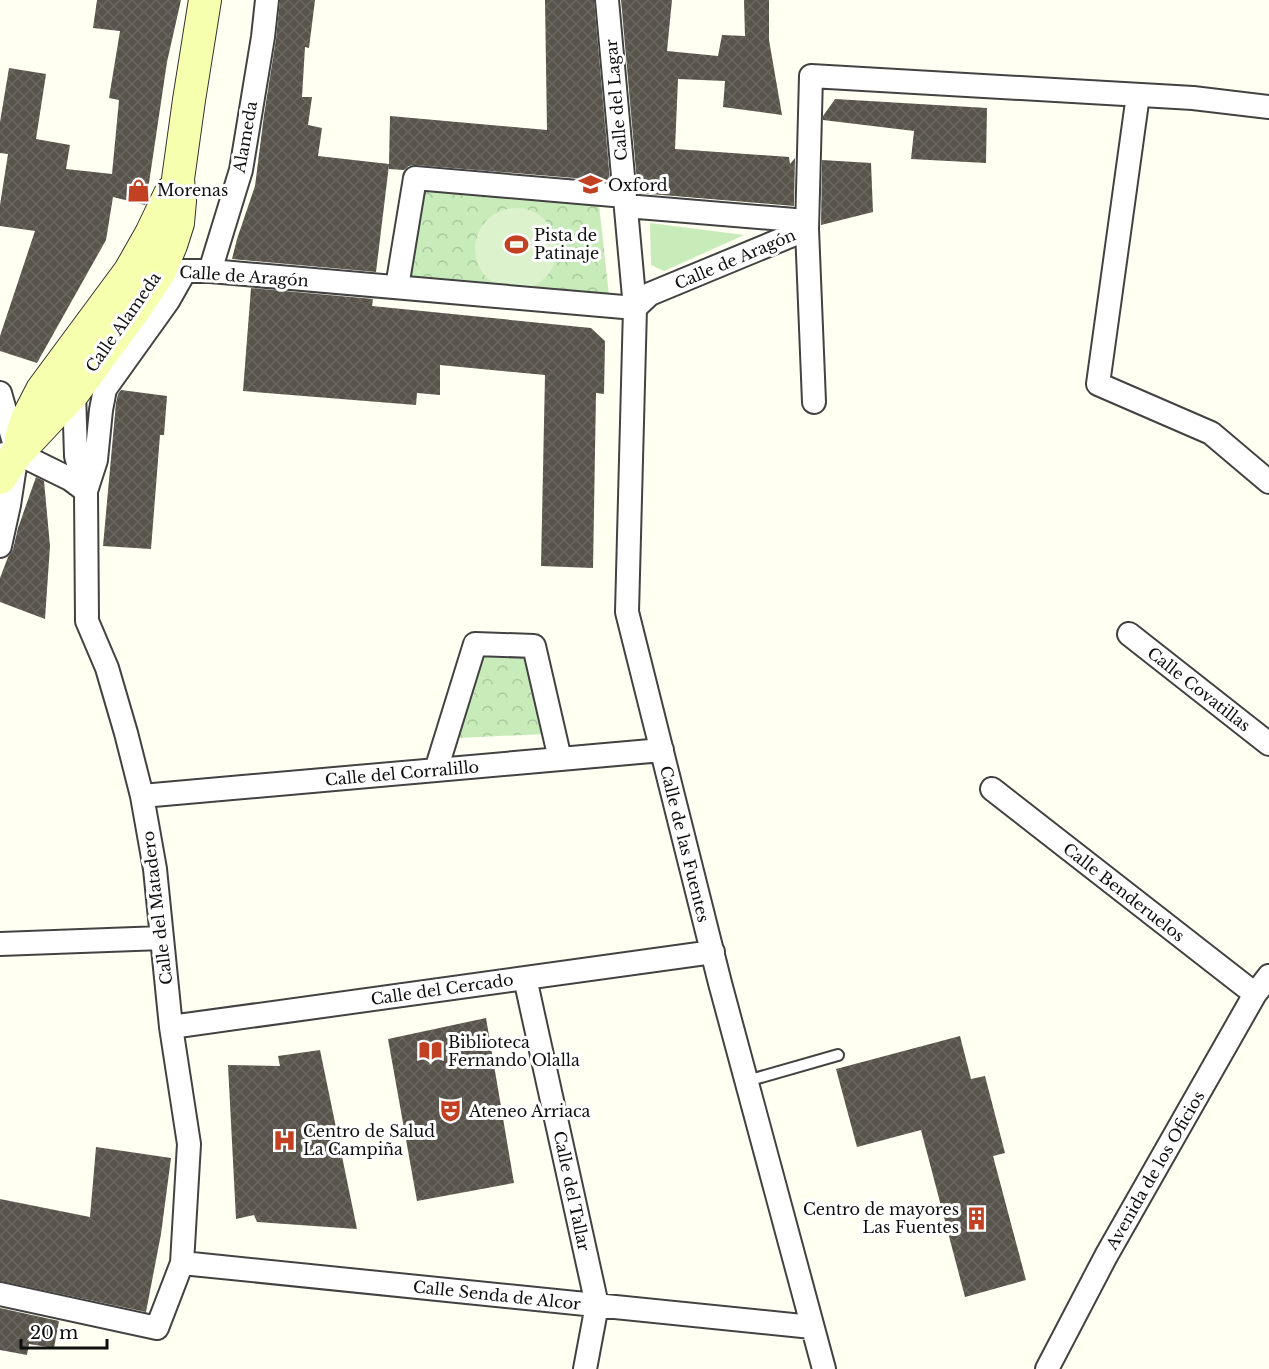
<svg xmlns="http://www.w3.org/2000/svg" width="1269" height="1369" font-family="'Libre Baskerville',serif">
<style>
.park{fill:url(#park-crowns)}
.garden{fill:#c8ebba}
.pitch{fill:#dcf2cc}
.building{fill:url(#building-cross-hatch)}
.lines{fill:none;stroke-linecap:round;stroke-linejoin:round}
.lane-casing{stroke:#424242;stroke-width:14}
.street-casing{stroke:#424242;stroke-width:26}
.secondary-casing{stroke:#313131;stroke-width:34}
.lane{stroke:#fff;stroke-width:10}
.street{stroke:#fff;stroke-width:22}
.secondary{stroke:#f5ffad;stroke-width:32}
.labels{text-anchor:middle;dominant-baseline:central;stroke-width:6;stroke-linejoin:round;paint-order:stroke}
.street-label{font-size:16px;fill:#0f0f0f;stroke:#fff}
.poi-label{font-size:16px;fill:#0f0f0f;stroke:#fff;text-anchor:start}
</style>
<defs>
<pattern id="park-crowns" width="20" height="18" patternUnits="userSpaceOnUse" patternTransform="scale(1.5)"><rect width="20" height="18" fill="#c8ebba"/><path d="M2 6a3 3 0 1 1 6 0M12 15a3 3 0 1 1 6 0" fill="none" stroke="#abc89f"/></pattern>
<pattern id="building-cross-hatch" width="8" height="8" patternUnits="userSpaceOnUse" patternTransform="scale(1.5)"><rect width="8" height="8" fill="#58534b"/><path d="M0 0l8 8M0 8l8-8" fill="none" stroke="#6b6761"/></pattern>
</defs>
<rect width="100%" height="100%" fill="#fffff2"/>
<path class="park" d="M 420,189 L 599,205 L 609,295 L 408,280 Z
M 525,656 L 545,734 L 457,738 L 482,657 Z"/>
<path class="garden" d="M 650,223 L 744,235 L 664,271 L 651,265 Z"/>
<path class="pitch" d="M475 249a41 41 0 1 1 82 0a41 41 0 1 1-82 0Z"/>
<path class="building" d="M 97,0 L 181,0 L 167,62 L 146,203 L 145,205 L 113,197 L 106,240 L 37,363 L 0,351 L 0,336 L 35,231 L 0,226 L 0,205 L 8,154 L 0,153 L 0,122 L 9,68 L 46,74 L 36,139 L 70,145 L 66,169 L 112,174 L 119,100 L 109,98 L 120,31 L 93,28 Z
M 280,0 L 315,0 L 309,48 L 305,47 L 302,97 L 312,97 L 308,125 L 322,128 L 318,156 L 389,164 L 390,116 L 547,130 L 545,0 L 594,0 L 610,181 L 416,165 L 409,166 L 404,170 L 389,169 L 389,165 L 376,272 L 232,259 L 237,239 L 255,186 L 264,115 L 276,39 Z
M 621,0 L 672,0 L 667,51 L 718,56 L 722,35 L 745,36 L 744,0 L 769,0 L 769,40 L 782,115 L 723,107 L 725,81 L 678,79 L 675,149 L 789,157 L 790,164 L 795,158 L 794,206 L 638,193 Z
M 835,99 L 987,108 L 986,163 L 911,159 L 914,131 L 823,120 L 823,116 Z
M 822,160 L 871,163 L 873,212 L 821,225 Z
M 251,288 L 373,299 L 372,306 L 591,328 L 605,341 L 604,394 L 596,393 L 593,568 L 541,566 L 545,375 L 440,365 L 440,395 L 417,393 L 416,405 L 243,391 Z
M 121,390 L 167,396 L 164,435 L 160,435 L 151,549 L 103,546 L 116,403 L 118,394 Z
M 36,477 L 44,481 L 50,546 L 45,619 L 0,602 L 0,578 L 8,557 L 13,549 L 18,528 Z
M 486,1018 L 514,1183 L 417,1201 L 388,1039 Z
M 960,1036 L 971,1079 L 985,1076 L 1005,1153 L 993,1156 L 1026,1280 L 965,1297 L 921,1130 L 857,1147 L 836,1069 Z
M 320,1050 L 357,1229 L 257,1222 L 254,1215 L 236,1219 L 228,1065 L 280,1066 L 278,1056 Z
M 96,1147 L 171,1158 L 161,1234 L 146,1312 L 0,1281 L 0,1199 L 90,1217 Z
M 0,1308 L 59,1321 L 54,1348 L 29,1344 L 27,1355 L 0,1350 Z"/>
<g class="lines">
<defs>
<path id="lane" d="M 747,1081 L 838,1055"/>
<path id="street" d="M 607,0 L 635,308 L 627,612 L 720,983 L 824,1369
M 1138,95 L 1098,384 L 1211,433 L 1269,482
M 626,206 L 807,221
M 147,271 L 210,271 L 635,308 L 650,294 L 807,229
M 210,271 L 241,170 L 263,37 L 267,0
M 397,287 L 415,178 L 625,196
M 0,393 L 17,453 L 9,505 L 0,546
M 814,402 L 807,229 L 811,76 L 1193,98 L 1269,107
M 4,454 L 17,453 L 70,479 L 86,491
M 86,491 L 96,460 L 101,410 L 105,389 L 168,301 L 185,271
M 1129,634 L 1269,744
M 436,770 L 475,644 L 534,646 L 560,759
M 992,789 L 1255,994
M 142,796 L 662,750
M 0,944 L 162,938
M 525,978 L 597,1305 L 585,1369
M 171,1027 L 713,952
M 182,1263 L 812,1327
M 0,1294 L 157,1328 L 182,1263 L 189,1144 L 171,1027 L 155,869 L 142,796 L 126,733 L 107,668 L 87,621 L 86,491 L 76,456 L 74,392
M 1047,1369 L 1106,1256 L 1255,994 L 1269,976"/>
<path id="secondary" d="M 21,438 L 27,419 L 42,390 L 130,271 L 151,234 L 171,192
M 0,478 L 17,453 L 74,392 L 137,306 L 160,271 L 171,245 L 178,223 L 180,201 L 178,179 L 189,100 L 205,0"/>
</defs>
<use href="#lane" class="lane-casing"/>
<use href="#street" class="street-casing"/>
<use href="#secondary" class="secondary-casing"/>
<use href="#lane" class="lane"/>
<use href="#street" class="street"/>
<use href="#secondary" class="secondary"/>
</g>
<defs>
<symbol id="school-bare" viewBox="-9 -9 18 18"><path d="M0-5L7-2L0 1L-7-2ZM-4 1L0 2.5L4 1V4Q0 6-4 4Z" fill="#c34123" stroke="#fff" stroke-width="2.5" paint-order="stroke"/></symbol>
<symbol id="shop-bare" viewBox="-9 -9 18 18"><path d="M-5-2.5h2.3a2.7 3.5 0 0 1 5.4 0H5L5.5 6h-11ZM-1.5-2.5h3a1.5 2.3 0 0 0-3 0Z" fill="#c34123" stroke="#fff" stroke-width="2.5" paint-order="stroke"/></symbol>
<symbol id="stadium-bare" viewBox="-9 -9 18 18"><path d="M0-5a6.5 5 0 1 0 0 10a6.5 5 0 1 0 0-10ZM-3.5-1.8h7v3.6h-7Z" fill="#c34123" stroke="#fff" stroke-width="2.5" paint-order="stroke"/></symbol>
<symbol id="library-bare" viewBox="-9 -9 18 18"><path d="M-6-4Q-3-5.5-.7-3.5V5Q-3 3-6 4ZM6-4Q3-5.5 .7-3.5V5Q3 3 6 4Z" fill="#c34123" stroke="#fff" stroke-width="2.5" paint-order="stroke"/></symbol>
<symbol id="theatre-bare" viewBox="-9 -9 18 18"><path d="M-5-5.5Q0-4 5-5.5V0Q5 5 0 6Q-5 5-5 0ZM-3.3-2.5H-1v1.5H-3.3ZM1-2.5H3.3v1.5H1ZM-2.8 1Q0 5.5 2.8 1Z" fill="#c34123" stroke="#fff" stroke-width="2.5" paint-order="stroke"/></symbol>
<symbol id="hospital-bare" viewBox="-9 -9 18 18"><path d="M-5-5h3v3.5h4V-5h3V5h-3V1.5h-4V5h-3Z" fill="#c34123" stroke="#fff" stroke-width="2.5" paint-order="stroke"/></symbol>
<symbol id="building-bare" viewBox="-9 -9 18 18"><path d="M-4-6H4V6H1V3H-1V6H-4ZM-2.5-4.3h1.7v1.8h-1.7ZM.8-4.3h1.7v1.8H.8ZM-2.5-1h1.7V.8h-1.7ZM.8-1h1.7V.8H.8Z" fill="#c34123" stroke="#fff" stroke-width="2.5" paint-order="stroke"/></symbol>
</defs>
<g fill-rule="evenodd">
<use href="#school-bare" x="574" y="168" width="33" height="33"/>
<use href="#shop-bare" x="122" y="174" width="33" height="33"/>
<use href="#stadium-bare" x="500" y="228" width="33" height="33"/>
<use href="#library-bare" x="414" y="1034" width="33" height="33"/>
<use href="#theatre-bare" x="434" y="1094" width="33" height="33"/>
<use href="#hospital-bare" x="268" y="1124" width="33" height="33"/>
<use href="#building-bare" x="960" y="1202" width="33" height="33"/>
</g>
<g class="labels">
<g class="street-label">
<text transform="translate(616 100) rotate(-95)">Calle del Lagar</text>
<text transform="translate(245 137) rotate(-80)">Alameda</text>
<text transform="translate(735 259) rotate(-23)">Calle de Aragón</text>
<text transform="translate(244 276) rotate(4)">Calle de Aragón</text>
<text transform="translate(123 322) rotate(-55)">Calle Alameda</text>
<text transform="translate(1199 689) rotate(38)">Calle Covatillas</text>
<text transform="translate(402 773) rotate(-5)">Calle del Corralillo</text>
<text transform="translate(685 844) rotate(76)">Calle de las Fuentes</text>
<text transform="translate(1124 892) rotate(38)">Calle Benderuelos</text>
<text transform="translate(157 908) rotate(-97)">Calle del Matadero</text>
<text transform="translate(442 989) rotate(-8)">Calle del Cercado</text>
<text transform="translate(1155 1170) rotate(-60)">Avenida de los Oficios</text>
<text transform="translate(572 1191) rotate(78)">Calle del Tallar</text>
<text transform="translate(497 1295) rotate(6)">Calle Senda de Alcor</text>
</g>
<g class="poi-label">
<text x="608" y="185">Oxford</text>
<text x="157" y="190">Morenas</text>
<text x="534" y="235">Pista de<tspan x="534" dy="18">Patinaje</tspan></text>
<text x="448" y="1042">Biblioteca<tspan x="448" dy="18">Fernando Olalla</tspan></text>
<text x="469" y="1111">Ateneo Arriaca</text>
<text x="303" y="1131">Centro de Salud<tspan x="303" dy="18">La Campiña</tspan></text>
<text x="959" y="1209" text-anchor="end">Centro de mayores<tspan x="959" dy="18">Las Fuentes</tspan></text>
</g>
</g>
<path d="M21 1339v9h86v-9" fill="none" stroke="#0f0f0f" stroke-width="3"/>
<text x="30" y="1339" font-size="18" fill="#0f0f0f" stroke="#ffffff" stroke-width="4.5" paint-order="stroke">20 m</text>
</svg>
